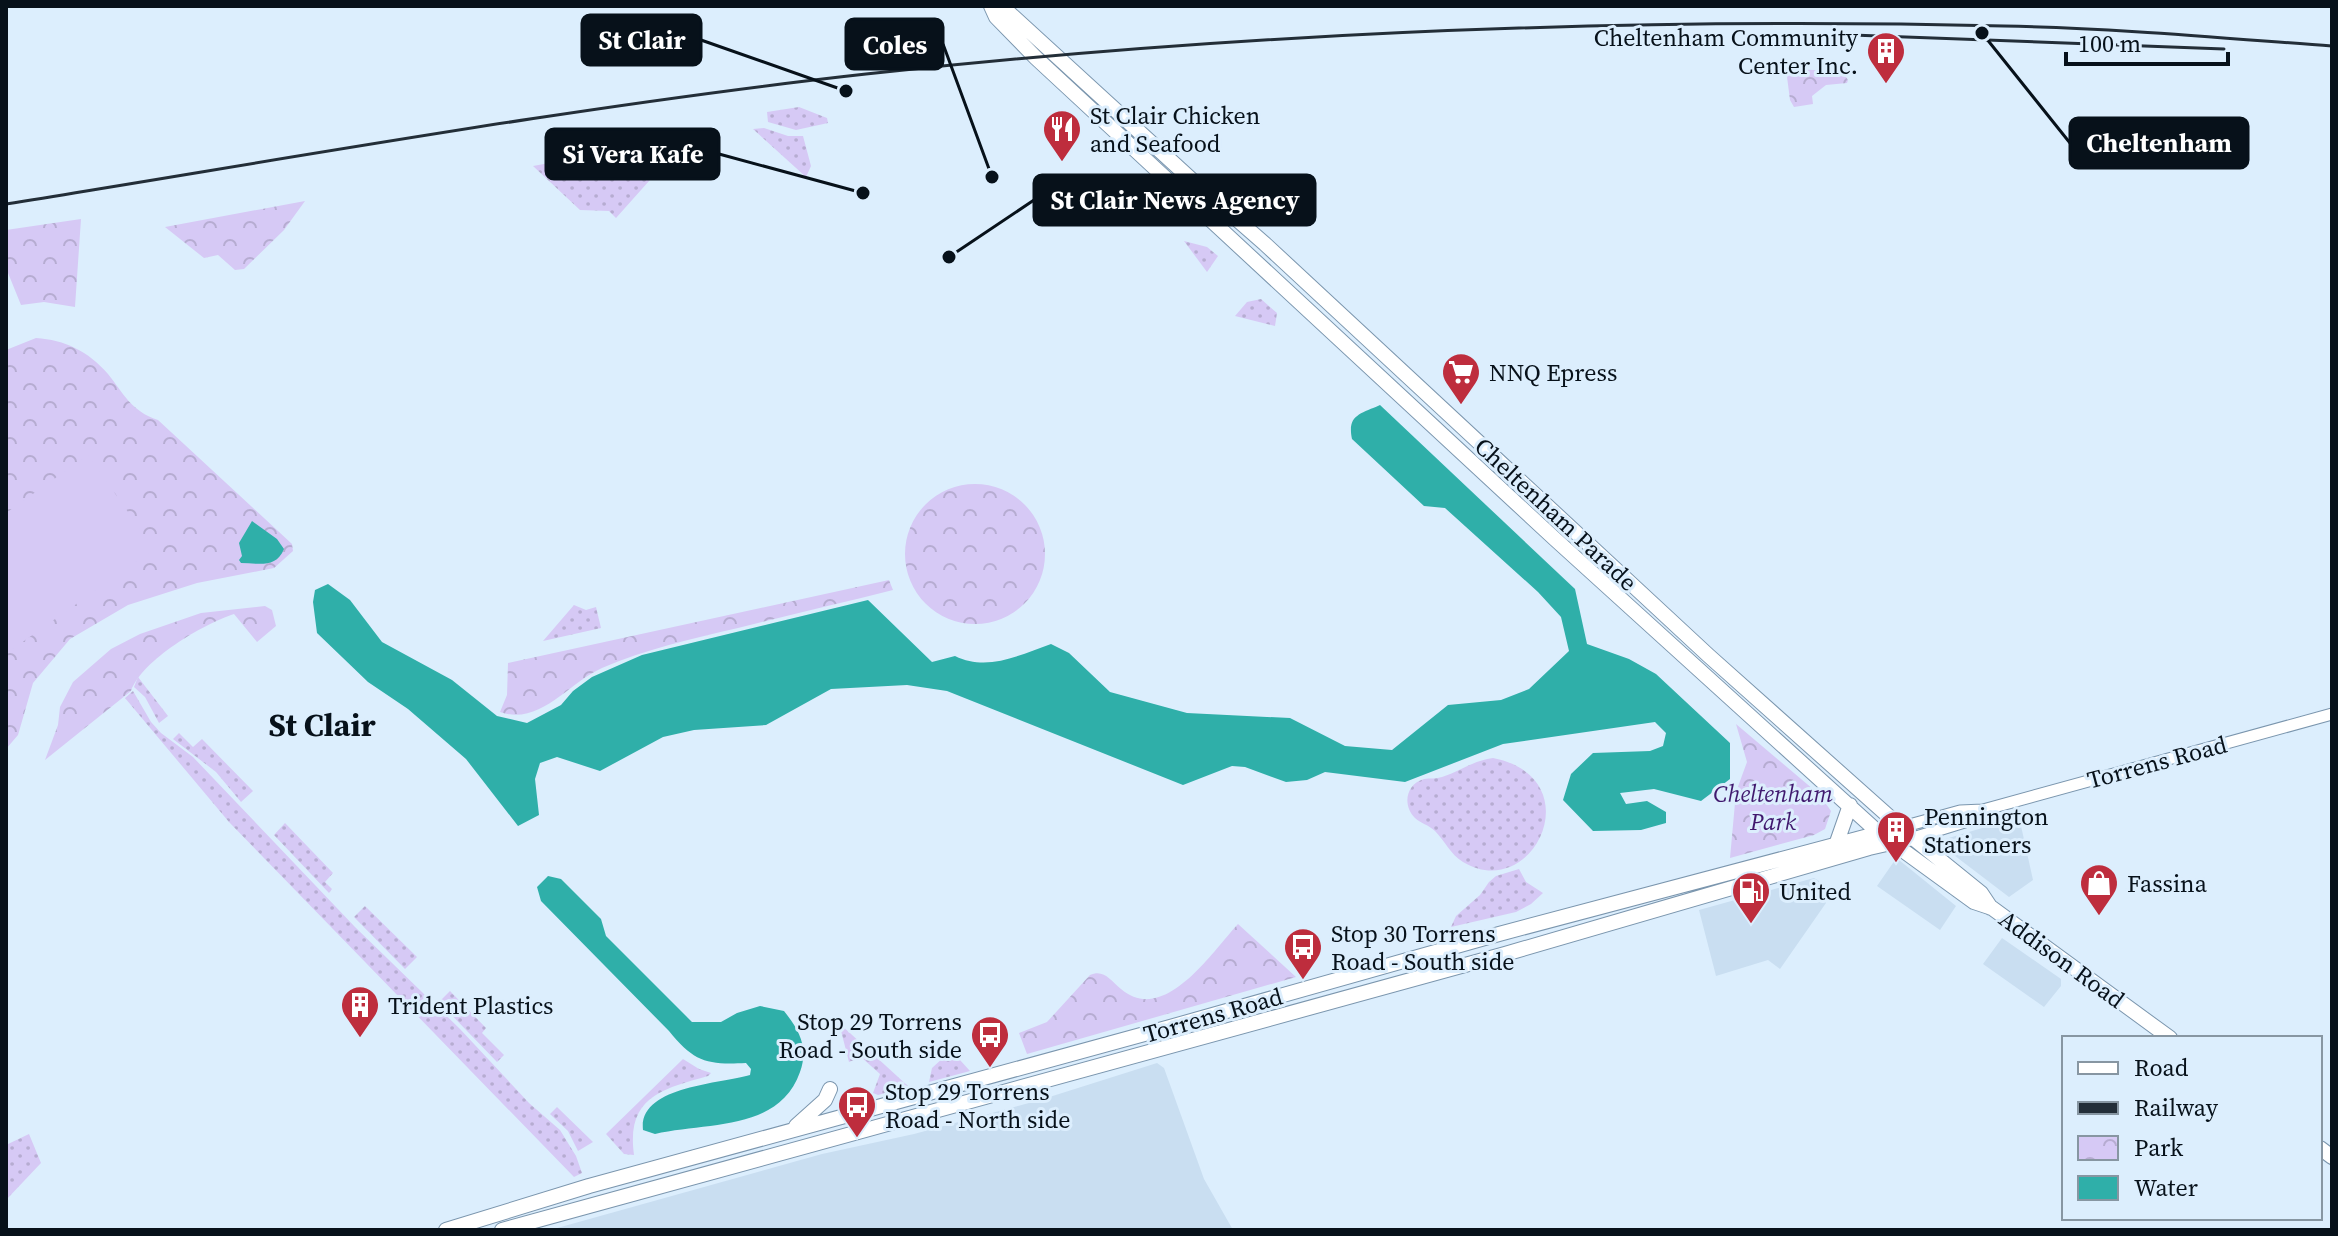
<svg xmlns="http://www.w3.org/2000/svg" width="2338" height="1236" font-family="'Source Serif 4',serif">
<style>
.built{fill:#c9def1}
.grass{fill:url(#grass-dots)}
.park{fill:url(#park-crowns)}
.pitch{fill:#d6c9f5}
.water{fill:#2fafa9}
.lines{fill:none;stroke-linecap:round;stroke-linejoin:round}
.minor-casing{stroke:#7b96ae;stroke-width:13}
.major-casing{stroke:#7b96ae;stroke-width:16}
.minor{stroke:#fff;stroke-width:11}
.major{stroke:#fff;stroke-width:14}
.rail{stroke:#232e38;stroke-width:3}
.labels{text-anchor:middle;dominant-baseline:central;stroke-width:6;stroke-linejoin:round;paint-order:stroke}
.poi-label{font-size:24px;fill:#07111a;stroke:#dceefd;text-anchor:start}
.street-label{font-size:24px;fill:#07111a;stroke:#dceefd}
.park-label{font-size:24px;font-style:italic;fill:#40196e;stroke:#dceefd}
.district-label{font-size:32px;font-weight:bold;fill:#07111a;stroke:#dceefd}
.leader{fill:none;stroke:#07111a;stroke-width:3}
.callout-dot{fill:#07111a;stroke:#dceefd;stroke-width:3}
.callout{fill:#07111a;stroke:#07111a;stroke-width:3}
.callout-label{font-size:26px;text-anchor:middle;font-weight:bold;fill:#fff}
</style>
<defs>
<pattern id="grass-dots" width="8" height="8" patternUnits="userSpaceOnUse" patternTransform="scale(2)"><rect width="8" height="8" fill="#d6c9f5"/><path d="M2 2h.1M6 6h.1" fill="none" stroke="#b6acd1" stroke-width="1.8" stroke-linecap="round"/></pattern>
<pattern id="park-crowns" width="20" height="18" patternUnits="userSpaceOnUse" patternTransform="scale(2)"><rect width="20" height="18" fill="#d6c9f5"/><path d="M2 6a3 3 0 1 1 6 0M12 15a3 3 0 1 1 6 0" fill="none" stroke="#b6acd1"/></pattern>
</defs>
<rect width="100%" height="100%" fill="#dceefd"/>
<path class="built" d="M 2019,817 L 2033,880 L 2009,897 L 1942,846 L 1942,840 Z
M 1895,860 L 1899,860 L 1956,906 L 1940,930 L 1877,886 Z
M 1814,878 L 1819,881 L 1826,903 L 1780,969 L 1768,960 L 1716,976 L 1699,910 Z
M 2002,938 L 2061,979 L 2061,986 L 2044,1007 L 1983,964 Z
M 1157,1063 L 1164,1068 L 1204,1179 L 1233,1230 L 550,1230 L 822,1154 L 914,1134 L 1040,1100 Z"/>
<path class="grass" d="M 799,107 L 827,118 L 828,123 L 796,130 L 768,122 L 767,112 Z
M 764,128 L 788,136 L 803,136 L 811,166 L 806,177 L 753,129 Z
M 658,143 L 659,151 L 666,162 L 616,218 L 609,211 L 580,210 L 533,166 Z
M 1184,241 L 1207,247 L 1218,256 L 1207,272 Z
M 1261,299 L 1277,313 L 1275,326 L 1235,316 L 1247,302 Z
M 574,605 L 586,610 L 596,607 L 601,628 L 543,641 Z
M 138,677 L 168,716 L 159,723 L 145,697 L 134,687 Z
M 133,691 L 151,722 L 161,733 L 193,757 L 355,927 L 460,1029 L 529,1103 L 560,1130 L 576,1156 L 582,1173 L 574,1177 L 229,822 L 125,698 Z
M 179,733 L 193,747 L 202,739 L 253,791 L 241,802 L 216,772 L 173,739 Z
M 1493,758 C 1593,778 1533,904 1463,862 C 1450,854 1445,841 1435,831 C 1429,825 1420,823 1415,818 C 1402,805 1406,784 1424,779 C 1430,778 1436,779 1442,777 C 1461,771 1472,761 1493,758 Z
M 285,823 L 333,873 L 325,882 L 332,889 L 329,893 L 274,835 Z
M 1519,869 L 1526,882 L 1543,893 L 1531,904 L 1516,912 L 1451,927 L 1456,916 L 1480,895 L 1489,882 L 1496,876 Z
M 365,906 L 417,957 L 405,969 L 354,917 Z
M 450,991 L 486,1028 L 482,1033 L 504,1055 L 497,1062 L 439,1002 Z
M 839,1023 L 909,1087 L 878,1095 L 873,1093 L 880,1074 L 861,1057 L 849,1062 Z
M 944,1057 L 960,1060 L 970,1071 L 929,1082 L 932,1068 Z
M 683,1059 L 699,1069 L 711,1073 L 708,1076 C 662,1089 626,1097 634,1155 L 624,1154 L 606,1134 Z
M 557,1107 L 593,1142 L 578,1151 L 568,1131 L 550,1114 Z
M 29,1134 L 41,1163 L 6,1200 L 6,1145 Z"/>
<path class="park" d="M 1786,69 L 1842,71 L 1848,80 L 1847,83 L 1826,85 L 1812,96 L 1813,104 L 1794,107 L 1790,100 Z
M 305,201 L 284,230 L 244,269 L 235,270 L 218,255 L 204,258 L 165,227 Z
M 81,219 L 75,307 L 44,302 L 21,305 L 6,268 L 6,230 Z
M 36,338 C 65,340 88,351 108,374 C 124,394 131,411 158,420 L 292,544 L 293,551 L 274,568 L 197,583 L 128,605 L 70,639 L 33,683 L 18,735 L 6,749 L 6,350 Z
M905 554a70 70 0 1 1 140 0a70 70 0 1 1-140 0Z
M 889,580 L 893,590 C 841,603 790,615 738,628 C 691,639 646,649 602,668 C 568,683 540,726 500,712 L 507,695 L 508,663 Z
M 265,606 L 272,610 L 276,626 L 257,642 L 234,614 C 203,624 142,660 131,691 L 45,760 L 58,725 L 60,707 L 73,682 L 111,649 L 140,634 L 201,613 Z
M 1736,724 L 1820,795 L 1831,811 L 1825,829 L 1814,835 L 1730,858 L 1736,792 L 1747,762 Z
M 1238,924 L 1296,977 L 1027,1054 L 1019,1033 L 1047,1022 L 1090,975 C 1104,969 1110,980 1121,989 C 1164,1026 1212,952 1238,924 Z"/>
<path class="pitch" d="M 88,455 L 154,549 L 7,653 L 6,513 Z"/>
<path class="water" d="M 1380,405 L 1575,589 L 1587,644 L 1629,659 L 1656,674 L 1730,743 L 1730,779 L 1701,801 L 1654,789 L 1620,793 L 1626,804 L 1647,801 L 1666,812 L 1666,823 L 1641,830 L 1593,831 L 1563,800 L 1571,774 L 1593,753 L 1650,751 L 1663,746 L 1666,733 L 1655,722 L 1503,744 L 1405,782 L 1325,772 L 1307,780 L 1286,782 L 1245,767 L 1232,766 L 1183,785 L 947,691 L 907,685 L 831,689 L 766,725 L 694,730 L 663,737 L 600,771 L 557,757 L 540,763 L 535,779 L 539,815 L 518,826 L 466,759 L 408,709 L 368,682 L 317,633 L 313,602 L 315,590 L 328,584 L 350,600 L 382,642 L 452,680 L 497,716 L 527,723 L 561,705 L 573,691 L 592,677 L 642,655 L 868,600 L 932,662 L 955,656 C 988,672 1019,655 1051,644 L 1069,653 L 1110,692 L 1187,713 L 1290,718 L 1345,746 L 1392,750 L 1448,705 L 1501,700 L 1529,689 L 1569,651 L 1561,617 L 1538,592 L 1445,508 L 1424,506 L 1352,439 C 1347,415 1360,414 1380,405 Z
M 252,521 L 277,539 L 284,549 C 276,569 258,563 241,563 L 239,560 L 242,556 L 239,543 Z
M 548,876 L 561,879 L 601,919 L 606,936 L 692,1022 L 721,1022 L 737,1013 L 760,1006 L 784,1011 C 799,1030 809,1047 800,1072 C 779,1132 706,1122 655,1134 L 643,1130 C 638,1086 720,1084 750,1075 L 751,1069 L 746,1063 C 707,1065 694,1062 669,1031 L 541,901 L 537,887 Z"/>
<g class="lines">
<defs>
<path id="minor" d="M 1902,827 L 1960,811 L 1983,810 L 2332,714
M 1913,838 L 1971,820 L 1982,811"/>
<path id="major" d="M 991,6 L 996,17 L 1036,58 L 1556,540 L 1879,833 L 1974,902 L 1992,908 L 2170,1038
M 999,6 L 1005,9 L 1193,181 L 1265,244 L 1709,656 L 1913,838 L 1981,893 L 1991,908
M 1836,845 L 1850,805
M 796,1126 L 825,1100 L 830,1089
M 2320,1148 L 2332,1157
M 446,1230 L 589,1186 L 1170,1027 L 1499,934 L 1902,827
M 502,1230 L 1505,954 L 1869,848 L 1913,838"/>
</defs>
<use href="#minor" class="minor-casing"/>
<use href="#major" class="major-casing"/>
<use href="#minor" class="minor"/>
<use href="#major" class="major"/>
<path class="rail" d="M 1852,35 L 2224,49
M 6,204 C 292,158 578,106 866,74 C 1243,33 1624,17 2004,26 C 2113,28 2223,38 2332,46"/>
</g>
<defs>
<symbol id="building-pin" viewBox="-11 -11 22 30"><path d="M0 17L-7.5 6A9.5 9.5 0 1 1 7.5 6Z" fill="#be2d3d" stroke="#dceefd"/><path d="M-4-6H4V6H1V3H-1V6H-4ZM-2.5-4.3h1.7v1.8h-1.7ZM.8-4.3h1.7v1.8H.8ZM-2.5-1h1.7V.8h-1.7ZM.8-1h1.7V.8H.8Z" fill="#fff"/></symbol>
<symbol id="restaurant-pin" viewBox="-11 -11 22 30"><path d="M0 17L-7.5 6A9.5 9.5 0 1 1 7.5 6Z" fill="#be2d3d" stroke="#dceefd"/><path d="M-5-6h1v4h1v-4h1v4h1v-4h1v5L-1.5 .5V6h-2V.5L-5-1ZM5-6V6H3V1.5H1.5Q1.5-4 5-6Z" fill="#fff"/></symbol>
<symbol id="supermarket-pin" viewBox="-11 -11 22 30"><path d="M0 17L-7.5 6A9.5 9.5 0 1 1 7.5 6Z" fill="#be2d3d" stroke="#dceefd"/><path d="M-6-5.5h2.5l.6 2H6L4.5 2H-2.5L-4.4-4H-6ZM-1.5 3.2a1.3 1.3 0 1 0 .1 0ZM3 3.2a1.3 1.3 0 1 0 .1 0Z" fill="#fff"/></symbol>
<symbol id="shop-pin" viewBox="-11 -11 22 30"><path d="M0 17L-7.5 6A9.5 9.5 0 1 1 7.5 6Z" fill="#be2d3d" stroke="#dceefd"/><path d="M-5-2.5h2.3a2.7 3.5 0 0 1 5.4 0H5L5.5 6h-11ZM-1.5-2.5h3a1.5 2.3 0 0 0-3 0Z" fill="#fff"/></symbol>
<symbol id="fuel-pin" viewBox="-11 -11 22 30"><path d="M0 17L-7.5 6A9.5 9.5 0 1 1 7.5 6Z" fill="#be2d3d" stroke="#dceefd"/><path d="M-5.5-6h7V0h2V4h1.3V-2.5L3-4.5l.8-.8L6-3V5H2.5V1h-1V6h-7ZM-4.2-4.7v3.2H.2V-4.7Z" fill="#fff"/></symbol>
<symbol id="bus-pin" viewBox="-11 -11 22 30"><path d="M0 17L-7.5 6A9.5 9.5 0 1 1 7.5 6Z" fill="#be2d3d" stroke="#dceefd"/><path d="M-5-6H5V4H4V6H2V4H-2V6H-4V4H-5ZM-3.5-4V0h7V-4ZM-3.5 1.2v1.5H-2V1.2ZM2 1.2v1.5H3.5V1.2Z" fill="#fff"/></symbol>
</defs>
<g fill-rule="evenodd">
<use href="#building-pin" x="1864" y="29" width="44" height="60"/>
<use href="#restaurant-pin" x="1040" y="107" width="44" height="60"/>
<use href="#supermarket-pin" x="1439" y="350" width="44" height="60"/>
<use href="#building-pin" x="1874" y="808" width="44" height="60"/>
<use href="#shop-pin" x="2077" y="861" width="44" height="60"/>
<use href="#fuel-pin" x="1729" y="869" width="44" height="60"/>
<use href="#bus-pin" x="1281" y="925" width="44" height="60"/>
<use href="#building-pin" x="338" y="983" width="44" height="60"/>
<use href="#bus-pin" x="968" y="1013" width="44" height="60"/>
<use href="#bus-pin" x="835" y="1083" width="44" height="60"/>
</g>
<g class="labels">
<g class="poi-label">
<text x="1858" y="37" text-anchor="end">Cheltenham Community<tspan x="1858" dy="28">Center Inc.</tspan></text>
<text x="1090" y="115">St Clair Chicken<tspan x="1090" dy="28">and Seafood</tspan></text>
<text x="1489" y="372">NNQ Epress</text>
<text x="1924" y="816">Pennington<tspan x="1924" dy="28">Stationers</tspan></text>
<text x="2127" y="883">Fassina</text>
<text x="1779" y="891">United</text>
<text x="1331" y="933">Stop 30 Torrens<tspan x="1331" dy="28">Road - South side</tspan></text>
<text x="388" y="1005">Trident Plastics</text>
<text x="962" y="1021" text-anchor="end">Stop 29 Torrens<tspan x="962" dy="28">Road - South side</tspan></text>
<text x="885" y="1091">Stop 29 Torrens<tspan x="885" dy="28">Road - North side</tspan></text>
</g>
<g class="street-label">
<text transform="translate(1556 514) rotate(43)">Cheltenham Parade</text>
<text transform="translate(2157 762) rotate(-15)">Torrens Road</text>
<text transform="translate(2062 959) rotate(36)">Addison Road</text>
<text transform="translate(1213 1015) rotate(-16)">Torrens Road</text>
</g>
<g class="park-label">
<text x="1773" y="793">Cheltenham<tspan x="1773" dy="28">Park</tspan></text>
</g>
<g class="district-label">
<text x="322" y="725">St Clair</text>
</g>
</g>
<path class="leader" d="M846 91L701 40M992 177L943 44M1982 33L2070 143M863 193L719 154M949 257L1034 200"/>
<g class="callout-dot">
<circle cx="846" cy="91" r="8"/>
<circle cx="992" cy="177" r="8"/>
<circle cx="1982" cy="33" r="8"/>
<circle cx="863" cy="193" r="8"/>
<circle cx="949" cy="257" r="8"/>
</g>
<g class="callout">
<rect x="582" y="15" width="119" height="50" rx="8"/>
<rect x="846" y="19" width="97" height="50" rx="8"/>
<rect x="2070" y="118" width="178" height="50" rx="8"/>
<rect x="546" y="129" width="173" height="50" rx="8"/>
<rect x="1034" y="175" width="281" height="50" rx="8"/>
</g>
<g class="callout-label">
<text x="642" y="49">St Clair</text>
<text x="895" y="54">Coles</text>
<text x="2159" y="152">Cheltenham</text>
<text x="633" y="163">Si Vera Kafe</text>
<text x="1175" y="209">St Clair News Agency</text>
</g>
<rect width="2338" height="1236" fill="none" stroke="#07111a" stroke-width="16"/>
<rect x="2062" y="1036" width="260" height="184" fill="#dceefd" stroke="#8796a2" stroke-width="2"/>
<rect x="2078" y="1062" width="40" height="12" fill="#ffffff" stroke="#8796a2" stroke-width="2"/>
<text x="2134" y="1076" font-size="24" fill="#07111a">Road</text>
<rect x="2078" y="1102" width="40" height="12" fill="#232e38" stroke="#8796a2" stroke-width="2"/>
<text x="2134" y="1116" font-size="24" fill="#07111a">Railway</text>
<rect x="2078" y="1136" width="40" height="24" fill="url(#park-crowns)" stroke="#8796a2" stroke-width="2"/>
<text x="2134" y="1156" font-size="24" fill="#07111a">Park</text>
<rect x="2078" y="1176" width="40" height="24" fill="#2fafa9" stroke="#8796a2" stroke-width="2"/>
<text x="2134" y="1196" font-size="24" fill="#07111a">Water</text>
<path d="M2066 52v12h162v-12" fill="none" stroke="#07111a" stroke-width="4"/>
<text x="2078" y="52" font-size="24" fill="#07111a" stroke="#dceefd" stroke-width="6" paint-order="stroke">100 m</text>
</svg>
